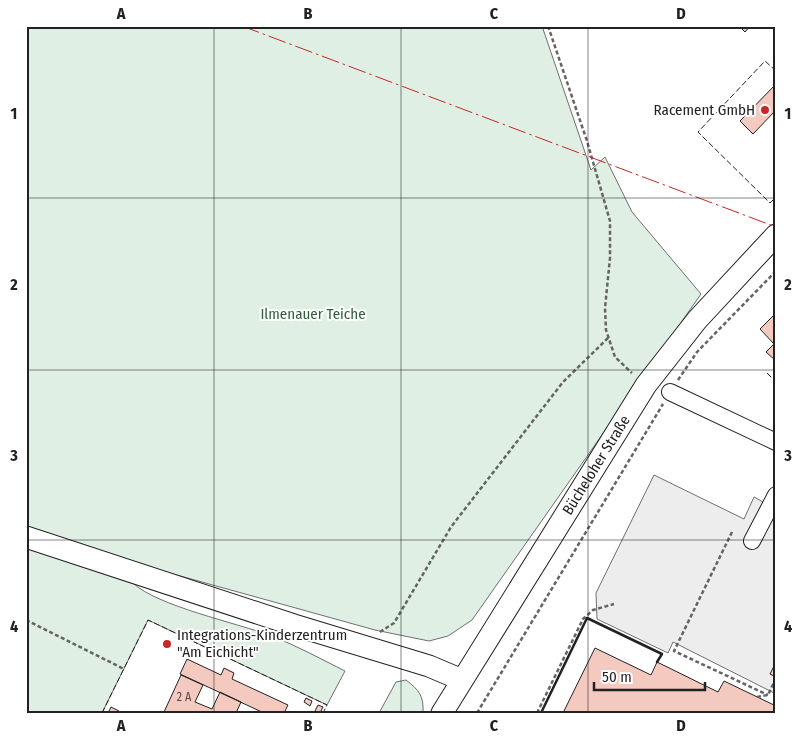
<svg xmlns="http://www.w3.org/2000/svg" width="802" height="739" font-family="'Fira Sans Condensed',sans-serif">
<style>
.green{fill:#e0efe3;stroke:#6f6f6f}
.parking{fill:#ededed;stroke:#6f6f6f}
.building{fill:#f3c9c0;stroke:#222}
.lines{fill:none;stroke-linecap:round;stroke-linejoin:round}
.minor-casing{stroke:#222;stroke-width:18}
.major-casing{stroke:#222;stroke-width:23}
.path{stroke:#646464;stroke-width:2.5;stroke-dasharray:4 2.5;stroke-linecap:butt}
.minor{stroke:#fff;stroke-width:16}
.major{stroke:#fff;stroke-width:21}
.fence{stroke:#222;stroke-width:1;stroke-dasharray:6 2.5;stroke-linecap:butt}
.wall{stroke:#222;stroke-width:2.5}
.power{stroke:#c62828;stroke-width:1;stroke-dasharray:18 4 2.5 4;stroke-linecap:butt}
.grid{fill:none;stroke:#222;stroke-width:1;stroke-opacity:0.55}
.poi-dot{fill:#c62828;stroke:#fff;stroke-width:2}
.labels{text-anchor:middle;dominant-baseline:central;stroke-width:4;stroke-linejoin:round;paint-order:stroke}
.number-label{font-size:12px;fill:#564c4a}
.poi-label{font-size:15px;fill:#222;stroke:#fff;text-anchor:end}
.park-label{font-size:15px;fill:#2f5e38;stroke:#fff}
.street-label{font-size:15px;fill:#222;stroke:#fff}
.neatline{fill:none;stroke:#222;stroke-width:2}
.grid-label{font-size:16px;text-anchor:middle;font-weight:bold;fill:#222}
</style>
<rect width="100%" height="100%" fill="#fff"/>
<path class="green" d="M 26,26 L 542,26 L 591,170 L 605,157 L 632,212 L 701,294 L 472,620 L 448,636 L 429,641 L 375,630 L 137,564 L 26,527 Z
M 26,544 L 133,583 C 157,606 237,623 272,636 C 297,646 321,659 345,671 L 327,705 L 148,620 L 102,713 L 26,713 Z
M 406,680 C 419,690 424,696 423,713 L 379,713 L 396,682 Z"/>
<path class="parking" d="M 654,475 L 744,519 L 754,497 L 763,502 L 776,503 L 776,694 L 673,642 L 668,653 L 597,619 L 596,593 Z"/>
<path class="building" d="M 739,26 L 750,26 L 745,32 Z
M 776,84 L 776,110 L 753,134 L 740,121 Z
M 776,313 L 776,361 L 766,352 L 774,344 L 760,329 Z
M 595,648 L 651,675 L 657,662 L 718,692 L 724,681 L 776,706 L 776,713 L 563,713 Z
M 187,659 L 221,675 L 224,668 L 234,673 L 232,679 L 288,705 L 284,713 L 264,713 L 180,674 Z
M 774,666 L 776,667 L 774,676 L 770,674 Z
M 181,675 L 203,685 L 195,702 L 212,709 L 220,692 L 241,702 L 236,713 L 164,712 Z
M 306,698 L 312,701 L 310,706 L 304,702 Z
M 318,705 L 323,707 L 320,713 L 314,713 Z
M 111,707 L 119,711 L 118,713 L 108,713 Z"/>
<g class="lines">
<defs>
<path id="minor" d="M 670,392 L 776,442
M 752,541 L 776,495"/>
<g id="major">
<path d="M 26,537 L 294,625 L 429,666 L 462,680"/>
<path id="s1" d="M 442,713 L 646,385 L 697,320 L 776,235"/>
</g>
</defs>
<use href="#minor" class="minor-casing"/>
<use href="#major" class="major-casing"/>
<path class="path" d="M 548,26 L 587,141 L 610,221 L 610,258 L 605,308 L 606,330 L 615,357 L 632,373
M 26,28 L 29,26
M 678,380 L 697,352 L 776,271
M 732,532 L 674,651 L 768,695
M 26,620 L 124,669
M 380,632 L 394,623 L 451,527 L 563,382 L 609,337
M 757,697 L 768,695 L 776,678
M 477,713 L 663,404
M 537,713 L 583,619 L 593,610 L 614,604"/>
<use href="#minor" class="minor"/>
<use href="#major" class="major"/>
<path class="fence" d="M 776,71 L 765,61 L 698,132 L 770,203 L 776,197
M 767,373 L 776,382
M 774,693 L 776,694
M 102,713 L 148,620 L 327,705 L 323,713"/>
<path class="wall" d="M 541,713 L 587,618 L 662,654 L 657,662"/>
<path class="power" d="M 242,26 L 776,227"/>
</g>
<path class="grid" d="M 214,26 L 214,713M 401,26 L 401,713M 588,26 L 588,713M 26,198 L 776,198M 26,370 L 776,370M 26,540 L 776,540"/>
<g class="poi-dot">
<circle cx="765" cy="110" r="5"/>
<circle cx="167" cy="644" r="5"/>
</g>
<g class="labels">
<g class="number-label">
<text x="184" y="697">2 A</text>
</g>
<g class="poi-label">
<text x="755" y="110">Racement GmbH</text>
<text x="177" y="635" text-anchor="start">Integrations-Kinderzentrum<tspan x="177" dy="17">"Am Eichicht"</tspan></text>
</g>
<g class="park-label">
<text x="313" y="314">Ilmenauer Teiche</text>
</g>
<g class="street-label">
<text stroke="none"><textPath href="#s1" startOffset="292">Bücheloher Straße</textPath></text>
</g>
</g>
<rect width="802" height="739" fill="none" stroke="#ffffff" stroke-width="55"/>
<path d="M594 682v8h111v-8" fill="none" stroke="#222222" stroke-width="2.5"/>
<text x="602" y="682" font-size="15" fill="#222222" stroke="#ffffff" stroke-width="4" paint-order="stroke">50 m</text>
<rect x="28" y="28" width="746" height="684" class="neatline"/>
<g class="grid-label">
<text x="121" y="19">A</text>
<text x="308" y="19">B</text>
<text x="494" y="19">C</text>
<text x="681" y="19">D</text>
<text x="14" y="119">1</text>
<text x="788" y="119">1</text>
<text x="14" y="290">2</text>
<text x="788" y="290">2</text>
<text x="14" y="461">3</text>
<text x="788" y="461">3</text>
<text x="14" y="632">4</text>
<text x="788" y="632">4</text>
<text x="121" y="731">A</text>
<text x="308" y="731">B</text>
<text x="494" y="731">C</text>
<text x="681" y="731">D</text>
</g>
</svg>
